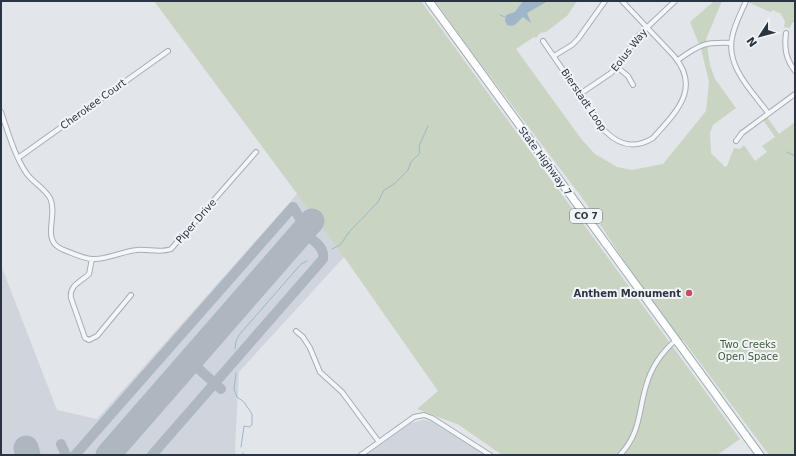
<svg xmlns="http://www.w3.org/2000/svg" width="796" height="456" font-family="'DejaVu Sans',sans-serif">
<style>
.built{fill:#d0d5dd}
.green{fill:#c9d4c3}
.water{fill:#9db6ca}
.lines{fill:none;stroke-linecap:round;stroke-linejoin:round}
.stream{stroke:#9db6ca;stroke-width:1}
.taxiway{stroke:#aeb6c0;stroke-width:10}
.runway{stroke:#aeb6c0;stroke-width:25}
.street-casing{stroke:#a7adb5;stroke-width:6}
.primary-casing{stroke:#a1abb6;stroke-width:9}
.street{stroke:#f5f6f9;stroke-width:4}
.primary{stroke:#fff;stroke-width:7}
.poi-dot{fill:#cf4864;stroke:#f2f5f8;stroke-width:1.5}
.labels{text-anchor:middle;dominant-baseline:central;stroke-width:4;stroke-linejoin:round;paint-order:stroke}
.shield{fill:#f2f5f8;stroke:#666e79;stroke-width:1}
.shield-label{font-size:9px;font-weight:bold;fill:#2a3443}
.street-label{font-size:10px;fill:#2a3443;stroke:#f2f5f8}
.poi-label{font-size:10px;font-weight:bold;fill:#2a3443;stroke:#f2f5f8;text-anchor:end}
.park-label{font-size:10px;fill:#415f37;stroke:#f2f5f8}
</style>
<rect width="100%" height="100%" fill="#e2e6eb"/>
<path class="built" d="M 298,193 L 344,257 L 239,372 L 235,449 L 236,455 L 1,455 L 1,265 L 57,410 L 97,419 Z
M 423,420 L 431,421 L 485,455 L 367,455 L 411,423 Z"/>
<path class="green" d="M 154,1 L 421,1 L 740,439 L 717,455 L 502,455 L 459,425 L 417,409 L 438,391 L 344,257 Z
M 435,1 L 577,1 L 567,16 L 546,32 L 540,33 L 536,38 L 534,37 L 516,49 L 582,140 L 595,154 L 617,167 L 632,170 L 663,164 L 706,111 L 709,82 L 701,49 L 690,22 L 714,1 L 722,1 L 706,39 L 710,65 L 715,79 L 736,108 L 713,125 L 710,133 L 711,153 L 725,167 L 727,166 L 734,148 L 740,149 L 744,145 L 755,161 L 767,152 L 762,146 L 775,137 L 763,120 L 767,117 L 779,134 L 795,122 L 795,455 L 769,455 L 683,340 L 676,340 L 586,203 L 477,59 Z
M 748,1 L 795,1 L 795,22 L 792,23 L 790,28 L 784,27 L 785,21 L 780,13 L 776,12 L 774,10 L 770,12 L 748,2 Z"/>
<path class="water" d="M 523,1 L 548,1 L 527,13 L 531,23 L 523,17 C 518,21 516,28 507,25 L 505,21 L 506,15 L 515,12 Z"/>
<g class="lines">
<path class="stream" d="M 500,15 L 505,17
M 787,152 L 795,156
M 332,249 L 340,245 L 350,231 L 378,202 L 384,190 L 394,184 L 408,170 L 411,162 L 420,153 L 419,146 L 428,126
M 235,349 L 236,341 L 239,335 L 301,264 L 307,261
M 236,373 L 234,389 L 237,397 L 244,402 L 252,414 L 252,425 L 249,427 L 244,426 L 241,447
M 243,453 L 243,455"/>
<path class="taxiway" d="M 190,361 L 221,389
M 61,444 L 66,455
M 75,455 L 293,207 L 306,228
M 152,455 L 323,259 C 325,246 312,240 303,232"/>
<path class="runway" d="M 26,448 L 28,455
M 108,455 L 312,221"/>
<defs>
<path id="street" d="M 746,1 C 741,13 734,25 732,38 C 726,67 753,92 768,113
M 786,33 C 784,49 786,59 795,71
M 543,41 L 605,131 C 620,146 635,149 653,138 C 675,113 702,89 674,56 L 622,1
M 554,56 L 572,45 L 578,39 L 605,1
M 678,60 C 700,44 705,42 731,43
M 617,67 L 628,76 L 633,85
M 580,94 L 611,73 L 617,67 L 637,37 L 675,1
M 1,112 C 8,132 15,157 27,174 C 34,183 44,188 50,198 C 57,212 46,232 54,243 C 57,248 64,250 69,252 C 76,255 85,259 93,259 C 107,260 123,251 137,250 C 148,249 161,253 171,249 L 256,152
M 736,141 L 742,133 L 795,94
M 18,158 L 168,51
M 92,259 L 89,274 C 81,282 69,285 71,298 L 85,338 L 89,340 L 97,336 L 131,295
M 296,331 L 303,337 L 310,348 L 320,372 L 342,392 L 379,442
M 361,455 L 414,417 L 424,415 L 432,418 L 490,455
M 620,455 C 641,432 638,413 646,386 C 651,368 662,352 676,340"/>
<path id="primary" d="M 429,1 L 760,455"/>
</defs>
<use href="#street" class="street-casing"/>
<use href="#primary" class="primary-casing"/>
<use href="#street" class="street"/>
<use href="#primary" class="primary"/>
</g>
<circle class="poi-dot" cx="689" cy="293" r="4"/>
<g class="labels">
<rect class="shield" x="570" y="209" width="32" height="14" rx="3"/>
<g class="shield-label">
<text x="586" y="216">CO 7</text>
</g>
<g class="street-label">
<text transform="translate(629 50) rotate(-52)">Eolus Way</text>
<text transform="translate(584 100) rotate(56)">Bierstadt Loop</text>
<text transform="translate(93 104) rotate(-36)">Cherokee Court</text>
<text transform="translate(545 161) rotate(54)">State Highway 7</text>
<text transform="translate(196 221) rotate(-49)">Piper Drive</text>
</g>
<g class="poi-label">
<text x="681" y="293">Anthem Monument</text>
</g>
<g class="park-label">
<text x="748" y="344">Two Creeks<tspan x="748" dy="12">Open Space</tspan></text>
</g>
</g>
<rect width="796" height="456" fill="none" stroke="#2a3443" stroke-width="4"/>
<g transform="translate(760 36) rotate(234)" stroke="#f2f5f8" stroke-width="3" paint-order="stroke">
<path d="M0-3L7 15L0 10L-7 15Z" fill="#2a3443"/>
<text y="-6" font-size="11" font-weight="bold" text-anchor="middle" fill="#2a3443">N</text>
</g>
</svg>
